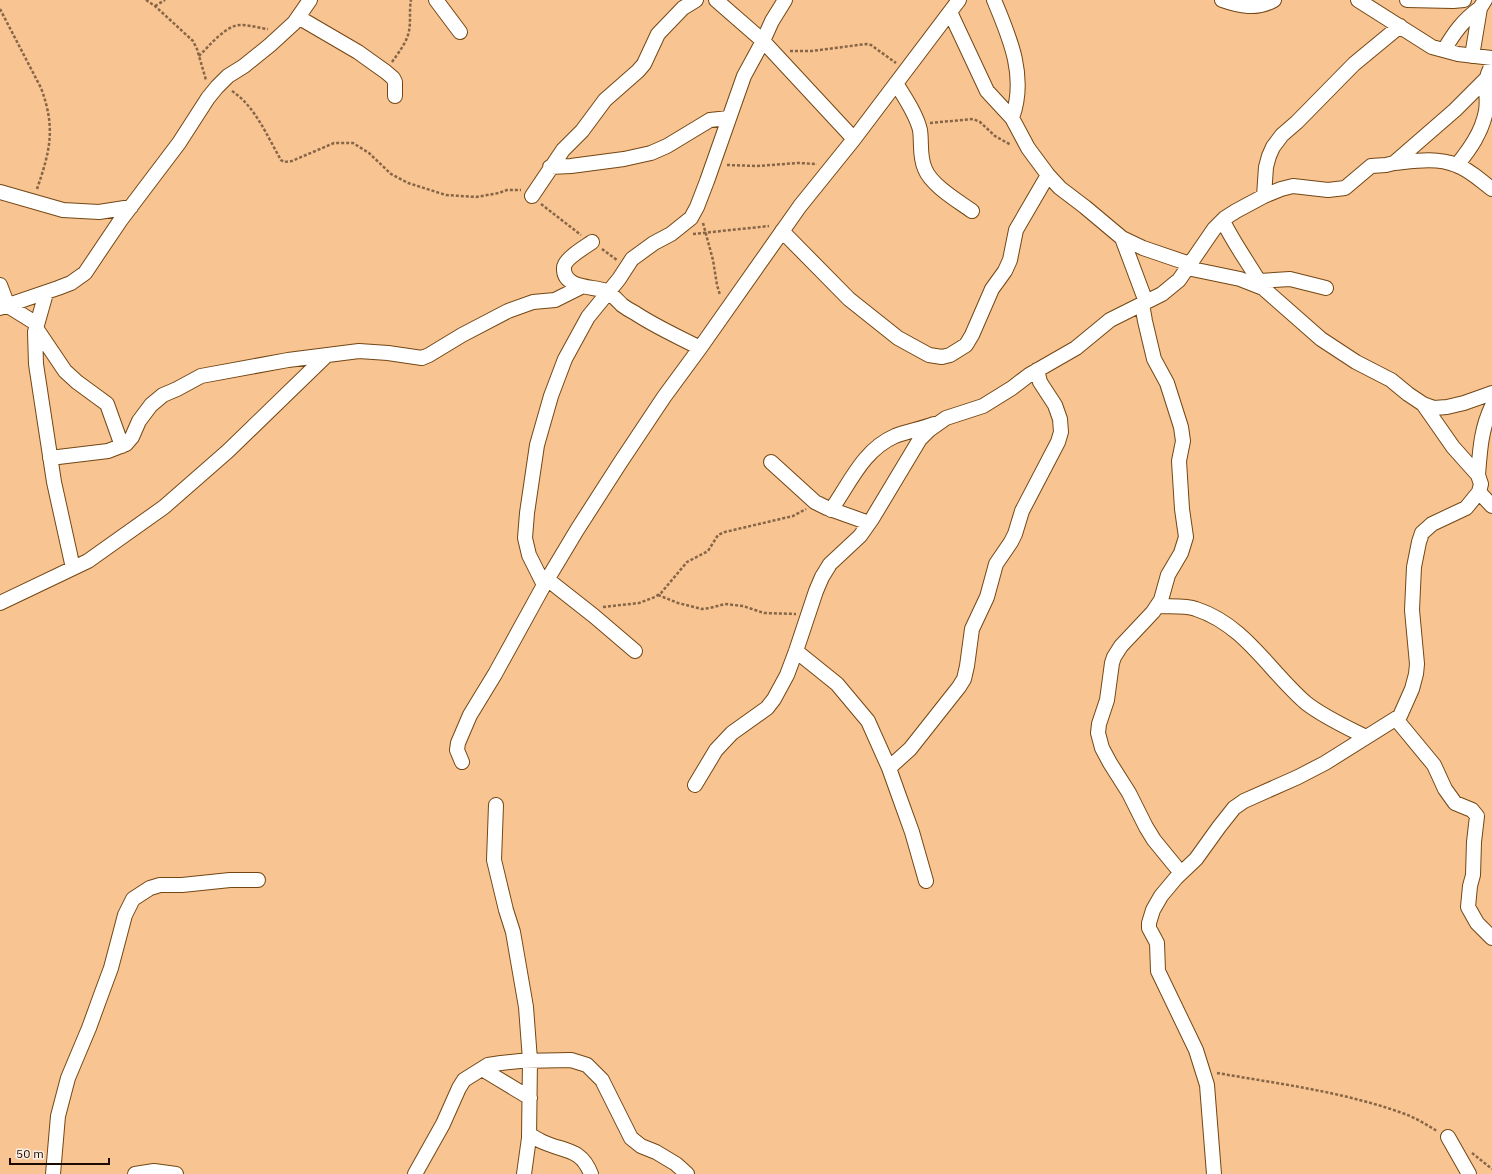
<svg xmlns="http://www.w3.org/2000/svg" width="1492" height="1174" font-family="'IBM Plex Sans',sans-serif">
<style>
.lines{fill:none;stroke-linecap:round;stroke-linejoin:round}
.minor-casing{stroke:#734714;stroke-width:16}
.path{stroke:#876547;stroke-width:2.5;stroke-dasharray:3 2;stroke-linecap:butt}
.minor{stroke:#fff;stroke-width:14}
</style>
<rect width="100%" height="100%" fill="#f7c492"/>
<g class="lines">
<defs>
<path id="minor" d="M 436,0 L 460,32
M 716,0 L 763,41 L 854,139
M 994,0 C 1010,38 1027,77 1012,118
M 1222,0 C 1239,6 1257,10 1274,0
M 1358,0 L 1432,47 L 1458,54 L 1492,58
M 1407,0 L 1453,1 L 1464,0
M 950,12 L 987,91 L 1012,118 L 1028,148 L 1048,175 L 1060,188 L 1085,207 L 1122,238 L 1143,248 L 1190,264
M 298,17 L 358,52 L 386,72 L 393,78 L 395,82 L 395,96
M 1444,50 C 1454,33 1463,20 1480,8
M 1472,56 L 1480,8 L 1485,0
M 896,83 C 904,97 916,113 920,130 C 922,143 919,156 925,169 C 931,185 958,201 972,211
M 1394,163 C 1414,161 1437,157 1456,165 C 1469,169 1481,181 1492,189
M 1457,165 C 1470,149 1482,132 1486,111 C 1489,92 1481,85 1492,65
M 550,167 L 571,166 L 624,159 L 651,153 L 667,146 L 710,120 L 729,118
M 0,192 L 63,210 L 99,212 L 131,207
M 532,196 L 563,150 L 582,131 L 605,100 L 638,71 L 644,64 L 658,34 L 683,8 L 696,0
M 1264,196 L 1266,167 L 1269,156 L 1273,147 L 1282,135 L 1297,122 L 1354,64 L 1400,26
M 1223,221 C 1234,244 1250,265 1263,288
M 782,231 L 849,299 L 898,338 L 929,355 L 942,357 L 950,355 L 966,345 L 972,335 L 992,289 L 1005,271 L 1010,260 L 1016,230 L 1048,175
M 1122,238 L 1146,302
M 592,242 C 585,247 564,259 564,268 C 563,289 594,286 606,291 C 612,294 617,300 622,305 C 626,308 631,311 635,313 C 656,327 679,337 700,348
M 1187,268 L 1240,279 L 1263,288 L 1321,339 L 1356,362 L 1391,380 L 1408,394 L 1423,404 L 1434,408 L 1447,407 L 1464,403 L 1492,393
M 1259,281 L 1290,279 L 1326,288
M 0,285 L 8,306 L 37,324
M 46,293 L 35,332 L 36,364 L 54,482 L 73,568
M 1142,304 L 1145,321 L 1154,359 L 1167,383 L 1181,427 L 1183,441 L 1179,461 L 1182,509 L 1186,537 L 1181,553 L 1168,575 L 1161,600 L 1153,612 L 1121,646 L 1114,657 L 1112,663 L 1107,700 L 1099,724 L 1098,733 L 1102,748 L 1110,763 L 1129,793 L 1146,827 L 1154,840 L 1181,873
M 0,308 L 58,288 L 71,283 L 85,273 L 120,221 L 179,143 L 208,98 L 217,87 L 228,76 L 244,66 L 270,45 L 294,23 L 310,0
M 36,328 L 65,371 L 77,382 L 107,404 L 122,446
M 50,458 L 108,451 L 126,444 L 132,437 L 139,421 L 151,405 L 163,395 L 177,389 L 201,376 L 288,360 L 359,351 L 388,353 L 422,358 L 429,355 L 462,335 L 508,311 L 533,302 L 555,300 L 581,287
M 771,462 L 815,502 L 827,508 L 869,523
M 1478,475 C 1480,450 1481,429 1492,406
M 1479,492 L 1492,506
M 831,510 C 850,483 863,450 895,436 C 908,431 921,429 934,424
M 547,579 L 594,616 L 635,651
M 544,585 L 529,555 L 525,538 L 527,513 L 537,445 L 551,396 L 565,359 L 588,317 L 619,279 L 632,259 L 654,243 L 671,234 L 691,218 L 697,207 L 707,181 L 744,76 L 763,41 L 772,21 L 785,0
M 0,603 L 88,561 L 164,507 L 228,451 L 327,355
M 1157,606 C 1169,607 1185,605 1196,609 C 1245,625 1269,671 1306,703 C 1324,717 1346,727 1366,737
M 796,651 L 837,684 L 868,721 L 889,768 L 899,796 L 912,832 L 926,881
M 1396,719 L 1434,765 L 1445,789 L 1455,803 L 1472,810 L 1477,816 L 1474,842 L 1473,875 L 1470,886 L 1468,907 L 1477,923 L 1492,938
M 462,762 L 457,750 L 458,743 L 470,715 L 495,674 L 544,585 L 577,530 L 620,463 L 664,397 L 700,348 L 800,206 L 854,139 L 959,0
M 889,768 L 910,749 L 959,687 L 964,679 L 967,666 L 972,629 L 987,597 L 996,564 L 1011,542 L 1015,534 L 1022,511 L 1058,442 L 1061,432 L 1060,419 L 1055,405 L 1040,382 L 1037,370
M 695,785 L 716,750 L 732,733 L 767,708 L 774,699 L 787,675 L 796,651 L 816,591 L 822,577 L 830,564 L 860,536 L 872,519 L 920,439 L 929,430 L 946,418 L 983,406 L 1012,388 L 1029,375 L 1076,348 L 1110,320 L 1162,294 L 1179,280 L 1214,229 L 1225,218 L 1236,211 L 1264,196 L 1281,189 L 1293,186 L 1328,190 L 1345,188 L 1371,166 L 1386,165 L 1394,163 L 1455,110 L 1486,79
M 496,805 L 494,860 L 506,910 L 513,932 L 526,1007 L 530,1060 L 529,1138 L 524,1174
M 482,1069 L 530,1098
M 529,1134 C 534,1137 538,1140 543,1142 C 565,1152 581,1148 591,1174
M 1448,1137 L 1469,1174
M 53,1174 L 58,1116 L 68,1078 L 89,1028 L 101,995 L 111,968 L 125,915 L 133,899 L 150,888 L 160,885 L 182,885 L 230,880 L 258,880
M 135,1174 L 154,1171 L 176,1174
M 415,1174 L 443,1124 L 459,1088 L 464,1080 L 488,1065 L 501,1063 L 520,1061 L 571,1060 L 587,1065 L 602,1080 L 631,1138 L 641,1146 L 656,1152 L 676,1164 L 687,1174
M 1214,1174 L 1207,1085 L 1196,1050 L 1158,971 L 1157,943 L 1149,928 L 1149,923 L 1153,910 L 1161,896 L 1176,878 L 1196,859 L 1219,827 L 1234,808 L 1244,801 L 1298,777 L 1325,763 L 1400,716 L 1412,689 L 1416,674 L 1417,664 L 1412,610 L 1414,567 L 1419,542 L 1422,533 L 1432,524 L 1466,508 L 1479,492 L 1481,484 L 1478,475 L 1453,447 L 1423,404"/>
</defs>
<use href="#minor" class="minor-casing"/>
<path class="path" d="M 146,0 L 155,6 L 193,41 L 197,49 L 206,80
M 155,6 L 165,0
M 0,9 L 41,88 C 56,128 50,151 37,189
M 790,51 L 812,51 L 866,44 L 871,45 L 896,63
M 199,56 C 209,46 227,24 241,25 C 250,25 259,28 268,29
M 392,62 C 399,52 407,42 409,31 C 411,21 409,11 411,0
M 232,91 C 255,106 267,136 281,160 L 284,162 L 292,161 L 334,143 L 353,143 L 369,153 L 391,174 L 408,183 L 446,195 L 476,197 L 499,193 L 507,190 L 521,190
M 930,123 L 973,119 L 980,122 L 995,136 L 1011,145
M 727,165 L 757,166 L 798,163 L 817,164
M 541,204 L 581,235
M 703,223 L 713,260 L 717,285 L 720,295
M 693,234 L 769,226
M 602,249 L 617,260
M 658,595 L 678,603 L 702,609 L 710,608 L 725,604 L 743,606 L 764,613 L 796,614
M 603,607 L 639,603 L 655,597 L 661,593 L 687,562 L 708,551 L 718,535 L 725,532 L 793,516 L 806,509
M 1217,1073 C 1280,1084 1345,1092 1405,1114 C 1416,1118 1427,1125 1437,1131
M 1472,1153 L 1492,1169"/>
<use href="#minor" class="minor"/>
</g>
<path d="M10 1158v6h99v-6" fill="none" stroke="#1c0b00" stroke-width="2"/>
<text x="16" y="1158" font-size="12" fill="#1c0b00" stroke="#faede1" stroke-width="3" paint-order="stroke">50 m</text>
</svg>
